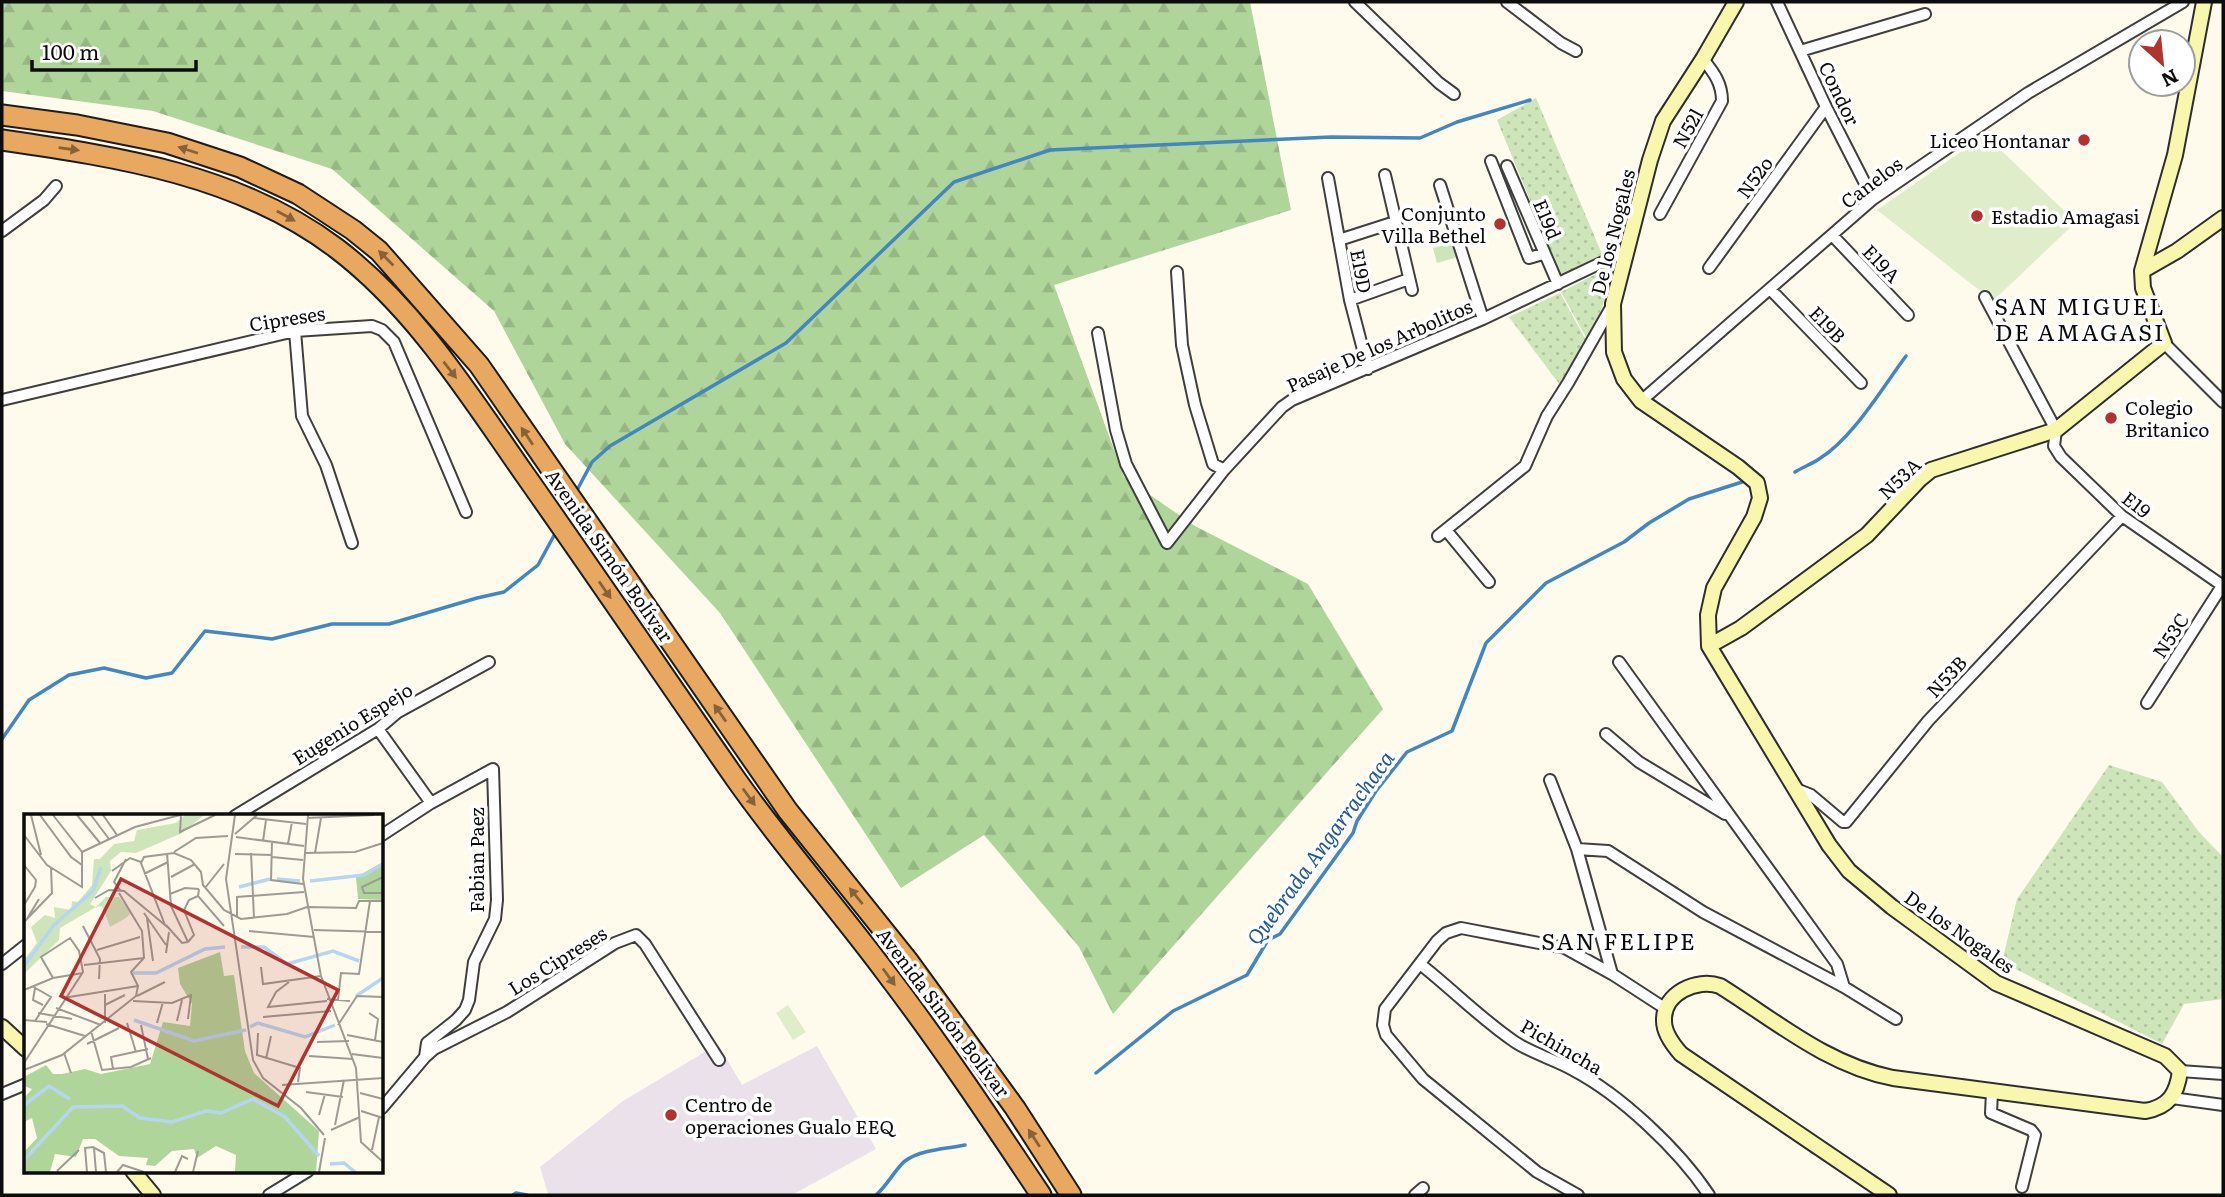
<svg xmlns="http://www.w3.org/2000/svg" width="2225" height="1197" font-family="Literata,serif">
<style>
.industrial{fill:#eae1ea}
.grass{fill:url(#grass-dots)}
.forest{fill:url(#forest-firs)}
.park{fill:#cde5b9}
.pitch{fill:#dfedca}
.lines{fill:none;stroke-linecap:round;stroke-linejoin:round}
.stream{stroke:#4286c2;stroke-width:3.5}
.street-casing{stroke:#3f3f3f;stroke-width:14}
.secondary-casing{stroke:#2e2e2e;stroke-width:18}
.highway-casing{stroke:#1d1d1d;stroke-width:23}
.street{stroke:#fff;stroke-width:10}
.secondary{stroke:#f9f6ad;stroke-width:14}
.highway{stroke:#e9a85f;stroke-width:19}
.oneway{fill:#86623a}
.poi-dot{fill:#b1322f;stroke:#fff;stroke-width:2.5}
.labels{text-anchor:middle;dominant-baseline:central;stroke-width:7;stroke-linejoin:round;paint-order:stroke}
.street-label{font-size:19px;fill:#0c0c0c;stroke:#fff}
.poi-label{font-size:19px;fill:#0c0c0c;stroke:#fff;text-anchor:start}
.water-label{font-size:21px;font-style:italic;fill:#205994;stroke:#fff}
.quarter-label{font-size:23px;letter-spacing:2px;fill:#0c0c0c;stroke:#fff}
.inset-river{fill:none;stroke:#b5d6f1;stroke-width:3.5}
.inset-road{fill:none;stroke:#9d9b93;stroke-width:2}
.view{fill:#b1322f;fill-opacity:0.15;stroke:#b1322f;stroke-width:3.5}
.inset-edge{fill:none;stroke:#0c0c0c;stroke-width:3.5}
</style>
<defs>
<pattern id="grass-dots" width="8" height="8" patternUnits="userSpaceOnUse" patternTransform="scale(1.75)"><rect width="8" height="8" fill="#cde5b9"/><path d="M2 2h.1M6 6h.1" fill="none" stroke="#afc39e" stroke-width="1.8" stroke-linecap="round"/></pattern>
<pattern id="forest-firs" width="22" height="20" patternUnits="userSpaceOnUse" patternTransform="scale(1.75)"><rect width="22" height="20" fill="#b0d59a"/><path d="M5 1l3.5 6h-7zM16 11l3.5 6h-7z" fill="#96b684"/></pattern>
</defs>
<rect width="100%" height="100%" fill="#fefbed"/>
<path class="industrial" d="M 718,1044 L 742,1085 L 817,1046 L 876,1149 L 792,1195 L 548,1194 L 540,1167 L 623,1101 Z"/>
<path class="grass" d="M 1536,98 L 1602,254 L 1561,275 L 1497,120 Z
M 1610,267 L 1613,272 L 1602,307 L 1588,341 L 1561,292 Z
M 1560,293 L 1587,342 L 1560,385 L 1509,317 Z
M 2109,765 L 2162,782 L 2199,832 L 2223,857 L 2223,999 L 2184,1004 L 2162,1044 L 2002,962 L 2017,899 Z"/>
<path class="forest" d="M 2,2 L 1250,2 L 1291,210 L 1054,285 L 1124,477 L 1195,526 L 1308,584 L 1383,709 L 1113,1014 L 1079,947 L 984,835 L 901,888 L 720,613 L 565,444 L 494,311 L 332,169 L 153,111 L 2,91 Z"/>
<path class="park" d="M 1455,242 L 1458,257 L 1437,263 L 1433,248 Z"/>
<path class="pitch" d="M 1985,135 L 2076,222 L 1993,301 L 1877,210 Z
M 788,1005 L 806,1032 L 793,1040 L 776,1013 Z"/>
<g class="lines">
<path class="stream" d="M 1795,472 C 1803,467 1812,464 1819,459 C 1853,438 1882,388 1906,356
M 576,492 L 592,462 L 610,446 L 786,343 L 954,182 L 1050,150 L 1331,137 L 1420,138 L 1457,122 L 1530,100
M 2,739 L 29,700 L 69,675 L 104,668 L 146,678 L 172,673 L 205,631 L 272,639 L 332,624 L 389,624 L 477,598 L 504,592 L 538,565 L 557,530
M 1096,1073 L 1173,1011 L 1247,975 L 1268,940 L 1280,934 L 1353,833 L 1357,821 L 1376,791 L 1407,752 L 1452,731 L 1486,643 L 1546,583 L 1624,542 L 1649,523 L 1689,499 L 1742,482
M 513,1195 L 516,1193 L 527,1195
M 876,1195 C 887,1186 896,1168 905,1161 C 921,1149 947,1149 965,1145"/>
<defs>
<path id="street" d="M 1355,2 L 1439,83 L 1454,94
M 1507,2 L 1561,43 L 1576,51
M 1777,2 L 1826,107 L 1873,199
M 1800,51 L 1925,14
M 1491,161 L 1529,258 L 1543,254
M 1507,166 L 1558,284
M 1385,175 L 1412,290
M 1328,178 L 1350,300 L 1368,369
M 1440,185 L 1483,319
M 1660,214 L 1722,101 C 1722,83 1714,73 1703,59
M 2,231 L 44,200 L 56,186
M 1832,235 L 1908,315
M 1339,240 L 1395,222
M 1709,268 L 1826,107
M 1177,272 L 1182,345 L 1195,405 L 1213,464 L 1224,470
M 1770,289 L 1861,383
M 1985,297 L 2056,430 L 2054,446 L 2061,457 L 2122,516 L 2223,586
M 1350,300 L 1409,279
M 295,331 L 302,416 L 326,465 L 352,543
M 1098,333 L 1116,430 L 1126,464 L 1167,543 L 1224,470 L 1282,407 L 1292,400 L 1483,319 L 1626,251
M 2164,343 L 2223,402
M 2,400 L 295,331 L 372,326 L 382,330 L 394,342 L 466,512
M 1641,401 L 1873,199 L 2028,93 L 2183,2
M 1446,530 L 1489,582
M 1438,536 L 1525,466 L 1547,416 L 1568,383 L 1613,304
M 1619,662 L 1837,964 L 1844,987
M 2147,703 L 2222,586
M 378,729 L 431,803
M 1606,734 L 1639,762 L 1725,814
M 1550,780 L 1577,849 L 1612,974
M 1796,789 L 1811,795 L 1843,822 L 1846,822 L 1928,721 L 2122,516
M 235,816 L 378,729 L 398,712 L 489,662
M 382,835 L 431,803 L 493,769 L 497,900 L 495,919 L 474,962 L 469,1000 L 465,1010 L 456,1020 L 427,1043 L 425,1057
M 1577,849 L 1608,851 L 1703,912 L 1844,987 L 1896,1019
M 2,964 L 26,945
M 1420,964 C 1452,989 1481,1019 1515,1042 C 1533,1054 1554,1059 1573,1070 C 1621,1095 1679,1150 1709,1195
M 2180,1071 L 2223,1074
M 1992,1092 L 1991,1113 L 2031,1130 L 2035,1135 L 2022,1187
M 2,1094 L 26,1084
M 2172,1098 L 2223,1105
M 382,1108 L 425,1057 L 434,1049 L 507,1012 L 615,943 L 636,935 L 645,944 L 719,1060
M 269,1195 L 308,1171
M 1415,1195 L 1423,1188
M 1578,1195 L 1537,1172 L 1423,1079 L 1386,1035 L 1383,1025 L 1385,1009 L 1437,941 L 1446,933 L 1461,928 L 1565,948 L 1612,974 L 1666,1009"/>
<path id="secondary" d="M 1736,2 L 1703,59 L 1663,121 L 1650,160 L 1613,304 L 1614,352 L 1624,379 L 1641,401 L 1738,467 L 1757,483 L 1760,498 L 1754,517 L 1714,588 L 1708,615 L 1709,646 L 1829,845 L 1849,871 L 1892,907 L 1996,983 L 2165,1056 L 2180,1071 C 2177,1094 2169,1107 2145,1111 L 1893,1078 C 1827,1065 1776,1021 1720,986 C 1697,978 1663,993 1664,1021 C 1664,1033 1673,1045 1681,1054 L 1889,1195
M 2142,271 L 2177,251 L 2223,218
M 1709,646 L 1741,628 L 1867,535 L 1920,479 L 1931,470 L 2056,430 L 2164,343 L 2143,288 L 2142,271 L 2175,155 L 2204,2
M 2,1027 L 26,1049
M 133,1171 L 153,1195"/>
<path id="highway" d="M 2,115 L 77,125 L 167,143 L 240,167 L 298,194 L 353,230 L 379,251 L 479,365 L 788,811 L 909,962 L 1015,1108 L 1071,1195
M 2,140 C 119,157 239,175 336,248 C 414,307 468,393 523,472 C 595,574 664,676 735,778 C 782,845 837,907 886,973 C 941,1045 991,1120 1041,1195"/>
</defs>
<use href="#street" class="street-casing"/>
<use href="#secondary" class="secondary-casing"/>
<use href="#highway" class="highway-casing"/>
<use href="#street" class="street"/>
<use href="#secondary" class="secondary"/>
<use href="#highway" class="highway"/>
</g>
<defs><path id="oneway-solid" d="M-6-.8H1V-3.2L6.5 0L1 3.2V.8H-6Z" transform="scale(1.75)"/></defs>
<g class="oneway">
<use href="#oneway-solid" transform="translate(69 149) rotate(8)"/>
<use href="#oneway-solid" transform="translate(188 150) rotate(-162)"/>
<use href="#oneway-solid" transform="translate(286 216) rotate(29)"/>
<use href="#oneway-solid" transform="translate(386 258) rotate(-135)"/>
<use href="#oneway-solid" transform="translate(450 370) rotate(52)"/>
<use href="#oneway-solid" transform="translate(527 436) rotate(-124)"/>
<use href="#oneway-solid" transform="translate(605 590) rotate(55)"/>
<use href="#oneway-solid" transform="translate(720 713) rotate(-125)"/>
<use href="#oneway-solid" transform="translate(749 797) rotate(54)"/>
<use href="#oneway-solid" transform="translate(856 896) rotate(-129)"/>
<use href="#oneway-solid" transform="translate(889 977) rotate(54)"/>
<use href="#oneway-solid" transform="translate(1034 1138) rotate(-123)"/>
</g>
<g class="poi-dot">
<circle cx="2084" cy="140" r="7"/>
<circle cx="1977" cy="216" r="7"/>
<circle cx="1500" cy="224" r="7"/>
<circle cx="2111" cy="418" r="7"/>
<circle cx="671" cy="1115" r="7"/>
</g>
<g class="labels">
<g class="street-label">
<text transform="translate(1840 93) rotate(64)">Condor</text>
<text transform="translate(1687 128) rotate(-61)">N52l</text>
<text transform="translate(1754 177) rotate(-54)">N52o</text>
<text transform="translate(1871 182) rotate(-37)">Canelos</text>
<text transform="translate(1548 219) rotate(67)">E19d</text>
<text transform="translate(1612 232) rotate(-76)">De los Nogales</text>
<text transform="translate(1882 263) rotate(46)">E19A</text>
<text transform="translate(1362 271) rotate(79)">E19D</text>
<text transform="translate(287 318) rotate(-9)">Cipreses</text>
<text transform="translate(1828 324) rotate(46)">E19B</text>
<text transform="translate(1379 345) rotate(-24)">Pasaje De los Arbolitos</text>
<text transform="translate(1899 478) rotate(-44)">N53A</text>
<text transform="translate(2137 504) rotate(38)">E19</text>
<text transform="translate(610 555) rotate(55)">Avenida Simón Bolívar</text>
<text transform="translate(2170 635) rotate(-57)">N53C</text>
<text transform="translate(1946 676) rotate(-47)">N53B</text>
<text transform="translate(352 723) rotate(-32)">Eugenio Espejo</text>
<text transform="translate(476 860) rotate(-90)">Fabian Paez</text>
<text transform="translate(1960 931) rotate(35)">De los Nogales</text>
<text transform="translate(557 960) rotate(-32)">Los Cipreses</text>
<text transform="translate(944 1012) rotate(53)">Avenida Simón Bolívar</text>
<text transform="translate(1562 1046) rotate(30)">Pichincha</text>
</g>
<g class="poi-label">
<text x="2070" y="140" text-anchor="end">Liceo Hontanar</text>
<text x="1486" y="213" text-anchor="end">Conjunto<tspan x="1486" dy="22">Villa Bethel</tspan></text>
<text x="1991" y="216">Estadio Amagasi</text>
<text x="2125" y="407">Colegio<tspan x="2125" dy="22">Britanico</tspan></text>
<text x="685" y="1104">Centro de<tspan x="685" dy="22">operaciones Gualo EEQ</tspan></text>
</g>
<g class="water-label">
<text transform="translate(1319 847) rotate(-54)">Quebrada Angarrachaca</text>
</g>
<g class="quarter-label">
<text x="2080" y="305">SAN MIGUEL<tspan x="2080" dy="26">DE AMAGASI</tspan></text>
<text x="1619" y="940">SAN FELIPE</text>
</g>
</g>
<g transform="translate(24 814)">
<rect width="359" height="359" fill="#fefbed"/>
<path d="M 161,1 L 180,1 L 158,19 L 112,39 L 97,38 L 86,47 L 87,57 L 66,90 L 72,93 L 82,83 L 95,83 L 107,99 L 102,104 L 86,113 L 78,92 L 72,93 L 36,114 L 35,126 L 0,160 L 0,146 L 13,129 L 7,113 L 21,101 L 31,104 L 30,93 L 47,96 L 48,87 L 54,88 L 68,71 L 70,45 L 76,45 L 90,30 L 110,27 L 113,16 L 152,9 Z" fill="#cde5b9"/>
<path d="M 359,48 L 359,86 L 334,85 L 332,63 ZM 196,138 L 200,162 L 210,161 L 221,237 L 230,259 L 295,317 L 292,358 L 211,358 L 212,341 L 192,332 L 173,344 L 170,335 L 148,337 L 131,352 L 122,351 L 124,344 L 95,342 L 71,325 L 59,325 L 52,343 L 31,340 L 26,358 L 0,358 L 0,338 L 13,324 L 8,304 L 0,308 L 0,284 L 8,275 L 0,272 L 0,263 L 22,251 L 29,260 L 38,260 L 61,255 L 77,260 L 126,250 L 139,208 L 166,212 L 168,190 L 156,170 L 154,154 Z" fill="#b0d59a"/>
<path class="inset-river" d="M 253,65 L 276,67M 286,67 L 340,61 L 359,50M 215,73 L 246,65M 217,133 L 240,133 L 263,150 L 309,137 L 335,147M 0,152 L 30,111 L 69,77 L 77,53M 109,159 L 132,159 L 181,135 L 201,133M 332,182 L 359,164M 110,206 L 170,227 L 222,216M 226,213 L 234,209 L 281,223 L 311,211M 0,291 L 25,272 L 46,285M 0,346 L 49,293 L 98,292 L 116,304 L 148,308 L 182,297 L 197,299 L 229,285 L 261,303 L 295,342M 306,350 L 320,349 L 331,358"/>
<path class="inset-road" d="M 7,1 L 17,41M 16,1 L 47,43 L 58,51M 53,1 L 76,29M 67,1 L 85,25M 79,1 L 93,21M 157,1 L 156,18 L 191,1M 211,1 L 202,65 L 229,246 L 239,264 L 277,294 L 300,321M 284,1 L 279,65 L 297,162 L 332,254 L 337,328 L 359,348M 229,4 L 282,10M 283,4 L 350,1M 211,20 L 233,1M 0,21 L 23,51 L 58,73 L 58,38 L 29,1M 212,23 L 280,32M 239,27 L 242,6M 248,28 L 247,66 L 279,70M 264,30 L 268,8M 58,38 L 111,13 L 156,1M 150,38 L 172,24 L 204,22M 143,39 L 147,92 L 164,128M 227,39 L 230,104M 280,39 L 331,38 L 359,29M 291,39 L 297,4M 211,40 L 248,41M 248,43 L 279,46M 0,51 L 12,66 L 11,73M 88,57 L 106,44 L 117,48M 120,60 L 144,48M 147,63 L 171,50M 359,63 L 338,73 L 340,79 L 359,79M 181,74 L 200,50M 175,75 L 174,82 L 200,112M 97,77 L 90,68 L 102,45M 146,80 L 161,74 L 175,75M 71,84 L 85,76 L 100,77 L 141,111 L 117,49 L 120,43 L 150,39 L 167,46 L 177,58 L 179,71 L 200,96 L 217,105 L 263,100 L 283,93 L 332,94 L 335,87 L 359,87M 0,91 L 11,73M 120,99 L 142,131M 213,102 L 213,83 L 280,78M 4,103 L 15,85M 123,104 L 129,147M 0,108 L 28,79 L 27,54M 142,111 L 158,129 L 164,128M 59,112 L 76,145 L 75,165M 290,116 L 359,118M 225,117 L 290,123M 164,128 L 170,121 L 160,96 L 165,86 L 174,82M 73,136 L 116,123M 142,139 L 145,118M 60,151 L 120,144M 237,153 L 239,170 L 297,162M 265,168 L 252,178 L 244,193 L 303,187M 8,172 L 27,183 L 11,207M 11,174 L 9,186 L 19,191M 0,176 L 29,164 L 59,159M 113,182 L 141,168M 39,184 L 114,172M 303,185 L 326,187M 314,186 L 317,159 L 335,160 L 346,87M 109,187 L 148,189 L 167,181 L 164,205M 81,191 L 101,181M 32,194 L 77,211M 14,199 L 48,205M 345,199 L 354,205 L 351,226M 239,203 L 307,197M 0,206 L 23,208M 153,207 L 158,186M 81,209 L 81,180M 103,209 L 112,238M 133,209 L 139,188M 22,210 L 61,222M 117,211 L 124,245M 314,211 L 333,182 L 359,183M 67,217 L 78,256 L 107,253 L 127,244M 234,219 L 233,241 L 276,254 L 274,268M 323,221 L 359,228M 293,228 L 325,227M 63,230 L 95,214M 40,239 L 47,259M 328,240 L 359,244M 285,242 L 329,245M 242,245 L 247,222M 0,249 L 59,158 L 55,137 L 46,124 L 17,143 L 29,164M 89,255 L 87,243 L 124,235M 0,256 L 38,241 L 112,182 L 114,172 L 107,158 L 120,144 L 118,117 L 95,79M 258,271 L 359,264M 282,278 L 319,283M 336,279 L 359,285M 337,297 L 359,304M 295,301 L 301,280M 311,311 L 320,266M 307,316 L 336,303M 70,334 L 72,358M 348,336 L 355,303M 33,357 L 55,336M 63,358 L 61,334 L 69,333 L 80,339 L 82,358M 93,358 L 99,351 L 120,358M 151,358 L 158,342 L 164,345M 169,358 L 174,337M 295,358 L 301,324"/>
<path class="view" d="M 97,65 L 314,176 L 254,292 L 37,182 Z"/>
<rect width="359" height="359" class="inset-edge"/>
</g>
<rect width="2225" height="1197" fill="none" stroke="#0c0c0c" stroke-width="7"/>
<g transform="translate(2162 63) rotate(153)"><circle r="33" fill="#ffffff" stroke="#9e9e9e" stroke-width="2"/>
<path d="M0-5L12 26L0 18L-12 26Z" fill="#b1322f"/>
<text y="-10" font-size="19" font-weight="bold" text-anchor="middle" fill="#0c0c0c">N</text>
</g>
<path d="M32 60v10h164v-10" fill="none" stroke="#0c0c0c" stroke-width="3.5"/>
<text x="42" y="60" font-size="21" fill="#0c0c0c" stroke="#ffffff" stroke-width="5" paint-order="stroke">100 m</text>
</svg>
